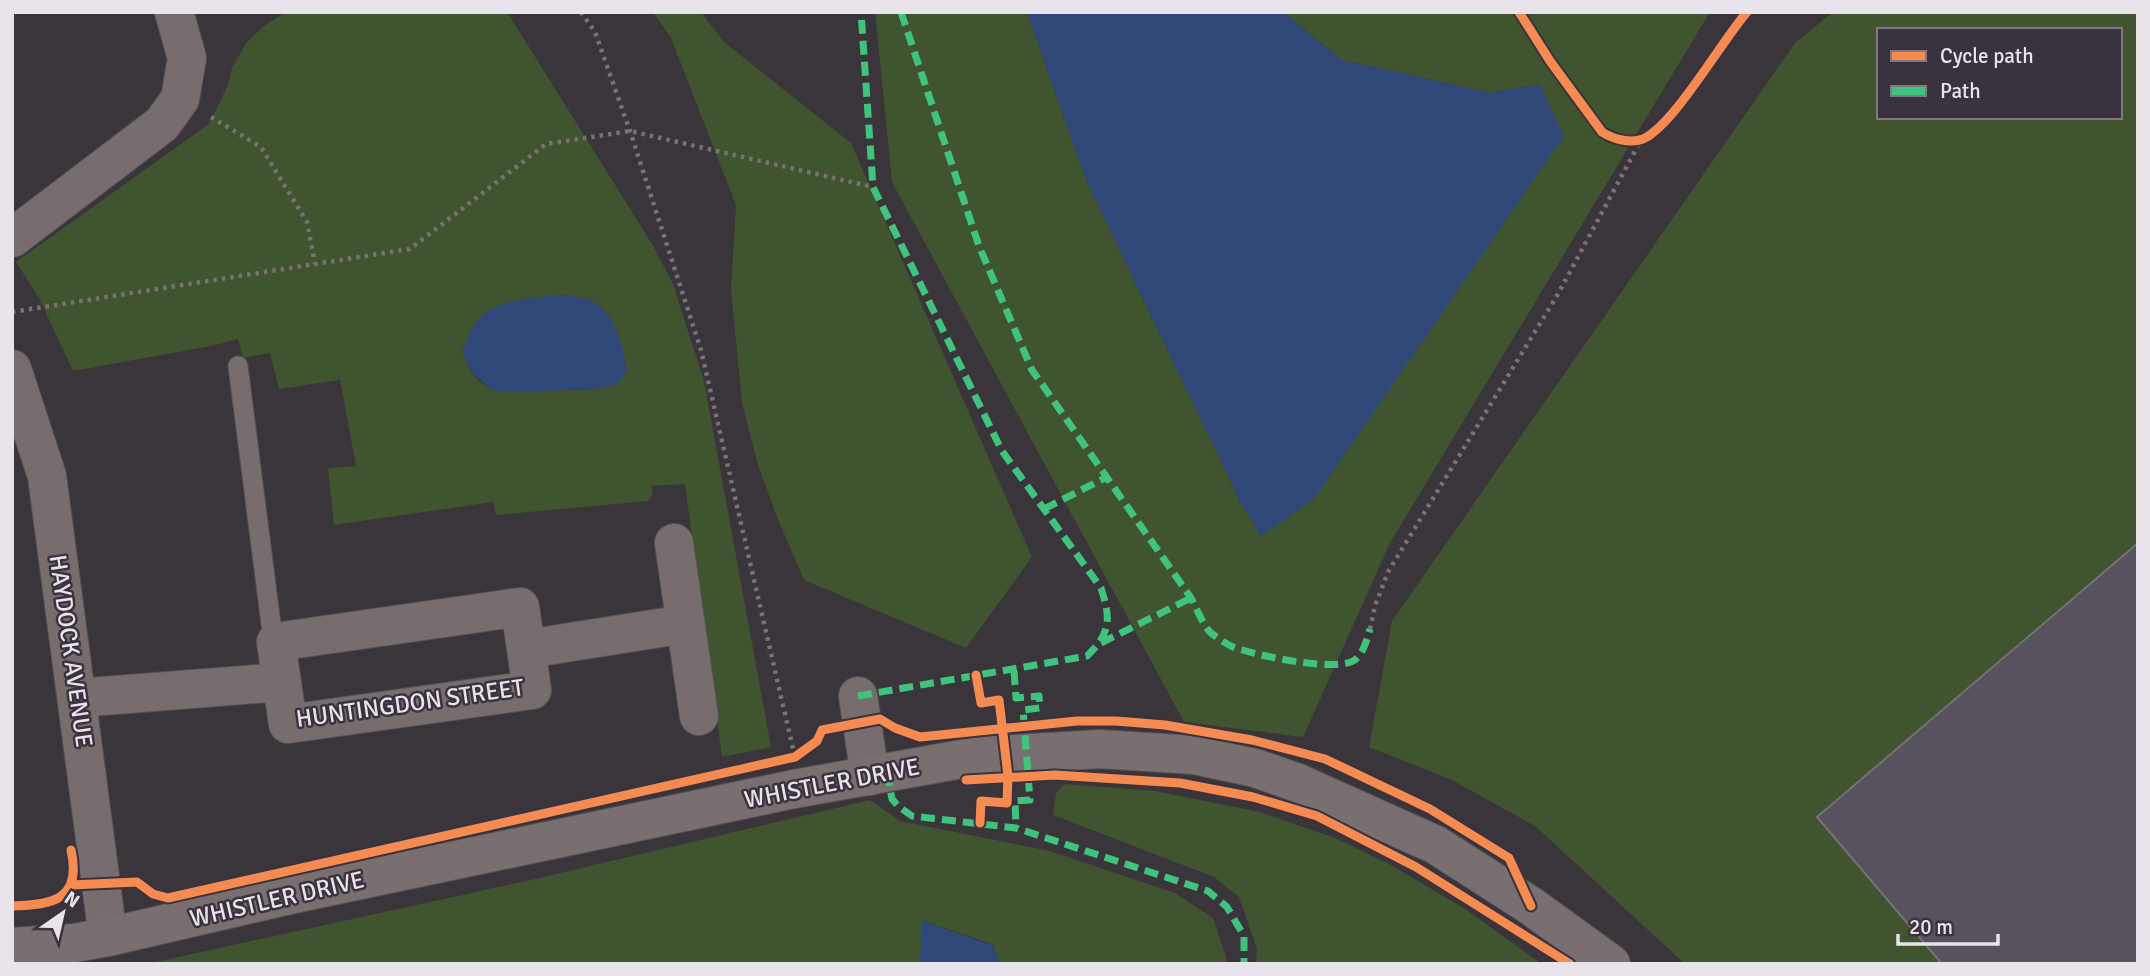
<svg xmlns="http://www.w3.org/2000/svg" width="2150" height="976" font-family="Signika,sans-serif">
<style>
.green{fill:#40542f;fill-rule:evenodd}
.water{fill:#304878}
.building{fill:#57525e;stroke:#747276;stroke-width:2}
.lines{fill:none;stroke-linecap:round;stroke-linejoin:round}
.lane-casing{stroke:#545255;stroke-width:21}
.street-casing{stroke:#545255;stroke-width:40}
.primary-casing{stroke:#545255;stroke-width:40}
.path{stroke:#797174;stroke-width:4.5;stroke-dasharray:3.5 5;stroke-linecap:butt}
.lane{stroke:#776d6f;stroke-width:19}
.street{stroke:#776d6f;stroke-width:38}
.primary{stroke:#796e70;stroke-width:38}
.quiet{stroke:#40c37c;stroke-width:7;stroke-dasharray:14 7;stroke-linecap:butt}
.cycleway-casing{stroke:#3a323d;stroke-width:13}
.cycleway{stroke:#f68b52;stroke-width:9}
.labels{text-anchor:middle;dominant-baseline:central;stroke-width:5;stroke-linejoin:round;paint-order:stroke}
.street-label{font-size:24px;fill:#e9e4eb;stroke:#3a323d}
</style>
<rect width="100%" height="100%" fill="#39353a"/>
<path class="green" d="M 286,12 L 507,12 L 652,244 L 673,284 L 704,381 L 771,747 L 722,757 L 685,484 L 651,486 L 653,494 L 648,501 L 496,515 L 493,502 L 334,525 L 328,468 L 356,466 L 340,380 L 279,389 L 270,353 L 243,358 L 238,339 L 211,346 L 73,371 L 39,298 L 16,262 L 209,124 L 228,85 L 232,68 L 246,43 L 264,26 ZM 565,295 C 596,302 600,304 617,332 L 594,389 C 572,390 500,394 483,384 C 476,379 470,370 466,362 L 504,305 Z
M 653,12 L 701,12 L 724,42 L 851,143 L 1032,557 L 966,648 L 804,580 L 777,517 L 758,465 L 742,403 L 731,289 L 736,205 L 671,38 Z
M 875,12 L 1027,12 L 1086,180 L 1241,503 L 1261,536 L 1540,84 L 1491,93 L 1342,60 L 1283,12 L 1710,12 L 1390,543 L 1303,737 L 1184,722 L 892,182 Z
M 1833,12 L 2138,12 L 2138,964 L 1685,964 L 1535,826 L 1452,780 L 1369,747 L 1392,621 L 1795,43 ZM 1879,30 L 2120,30 L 2120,117 L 1879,117 Z
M 1064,784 L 1155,791 L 1260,812 L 1335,838 L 1391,865 L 1465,909 L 1542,964 L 1256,964 L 1257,949 L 1239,897 L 1214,877 L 1053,815 L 1056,793 Z
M 870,800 L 900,821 L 1050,851 L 1175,893 L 1213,918 L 1227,960 L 1226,964 L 1001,964 L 992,944 L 923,921 L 920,964 L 146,964 L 535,879 Z"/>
<path class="water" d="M 1027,12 L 1283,12 L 1342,60 L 1491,93 L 1540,84 L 1564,136 L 1314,499 L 1261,536 L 1241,503 L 1086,180 Z
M 565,295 C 573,297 585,297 592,301 C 616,314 623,346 627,370 L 617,385 L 594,389 L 498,392 C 479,382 468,371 462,350 C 468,338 474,322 485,313 C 505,298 541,297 565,295 Z
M 922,921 L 992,945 L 1001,964 L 920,964 Z"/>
<path class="building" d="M 2138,543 L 2138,964 L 1942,964 L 1817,817 Z"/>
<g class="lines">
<defs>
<path id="lane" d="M 238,366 L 271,624 L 276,642"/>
<path id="street" d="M 12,238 L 162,124 L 180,99 L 187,58 L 174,12
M 12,369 L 47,476 L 108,937
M 674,543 L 699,716
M 520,607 L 532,690 L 288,724 L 276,642 Z
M 527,649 L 685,624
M 858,696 L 870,776
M 77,698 L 282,682"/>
<path id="primary" d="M 12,947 L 74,943 L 108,937 L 294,894 L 794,789 L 979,756 L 1100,749 L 1194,755 L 1255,768 L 1298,783 L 1436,845 L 1531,906 L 1611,964"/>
</defs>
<use href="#lane" class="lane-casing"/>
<use href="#street" class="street-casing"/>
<use href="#primary" class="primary-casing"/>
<path class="path" d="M 581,12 L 595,32 L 630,131 L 701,350 L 794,753
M 211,117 L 261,147 L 307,222 L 315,264
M 12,312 L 410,249 L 546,144 L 630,131 L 873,187
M 1370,629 L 1375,606 L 1388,572 L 1558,294 L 1641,140"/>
<use href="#lane" class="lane"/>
<use href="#street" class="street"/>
<use href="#primary" class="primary"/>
<path class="quiet" d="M 901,12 L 979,246 L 1032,370 L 1191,598 C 1197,609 1202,623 1210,632 C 1216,637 1226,644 1233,647 C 1254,655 1340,674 1356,659 C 1364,652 1367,639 1370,629
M 1044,509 L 1107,477
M 1101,643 L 1191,598
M 1014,671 L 1016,698 L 1039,696 L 1040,708 L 1023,710 L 1030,800 L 1015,801 L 1016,828
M 858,696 L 1087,656 C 1111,633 1111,619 1101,588 L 1002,451 L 873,187 L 861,12
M 887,772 L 892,799 L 898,806 L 912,816 L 1016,828 L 1208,891 L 1227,907 L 1244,936 L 1244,964"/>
<defs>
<path id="cycleway" d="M 1519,12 L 1550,61 L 1602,132 C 1613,139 1630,144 1643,139 C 1674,125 1721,42 1747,12
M 976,675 L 981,703 L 999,700 L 1008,776 L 1007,803 L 981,801 L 980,823
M 966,780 L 1055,775 L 1180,783 L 1253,797 L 1317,816 L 1416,867 L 1570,964
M 71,885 L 137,882 L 153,894 L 168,898 L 795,757 L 817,741 L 822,730 L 880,719 L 895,728 L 920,737 L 1077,721 L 1116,721 L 1165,725 L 1252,740 L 1325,759 L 1430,809 L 1509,858 L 1531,906
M 12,906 C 54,905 82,899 71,850"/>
</defs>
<use href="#cycleway" class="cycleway-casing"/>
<use href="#cycleway" class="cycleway"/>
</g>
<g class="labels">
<g class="street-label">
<text transform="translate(71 651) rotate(82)">HAYDOCK AVENUE</text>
<text transform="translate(410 703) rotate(-8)">HUNTINGDON STREET</text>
<text transform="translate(832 783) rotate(-11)">WHISTLER DRIVE</text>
<text transform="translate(277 899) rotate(-13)">WHISTLER DRIVE</text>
</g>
</g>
<rect width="2150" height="976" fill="none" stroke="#e9e4eb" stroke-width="28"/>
<rect x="1877" y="28" width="245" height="91" fill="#3a323d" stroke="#807983" stroke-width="2"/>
<rect x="1891" y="51" width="35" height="10" fill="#f68b52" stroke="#807983" stroke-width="2"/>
<text x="1940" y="63" font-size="21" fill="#e9e4eb">Cycle path</text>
<rect x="1891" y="86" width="35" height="10" fill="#40c37c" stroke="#807983" stroke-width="2"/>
<text x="1940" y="98" font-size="21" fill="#e9e4eb">Path</text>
<g transform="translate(63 913) rotate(34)" stroke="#3a323d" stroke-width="5" paint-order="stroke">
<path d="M0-5L12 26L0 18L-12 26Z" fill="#e9e4eb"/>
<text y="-10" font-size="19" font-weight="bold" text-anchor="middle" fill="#e9e4eb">N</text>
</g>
<path d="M1898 934v10h100v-10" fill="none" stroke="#e9e4eb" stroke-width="3.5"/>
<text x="1909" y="934" font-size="21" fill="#e9e4eb" stroke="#3a323d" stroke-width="5" paint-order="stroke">20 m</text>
</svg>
